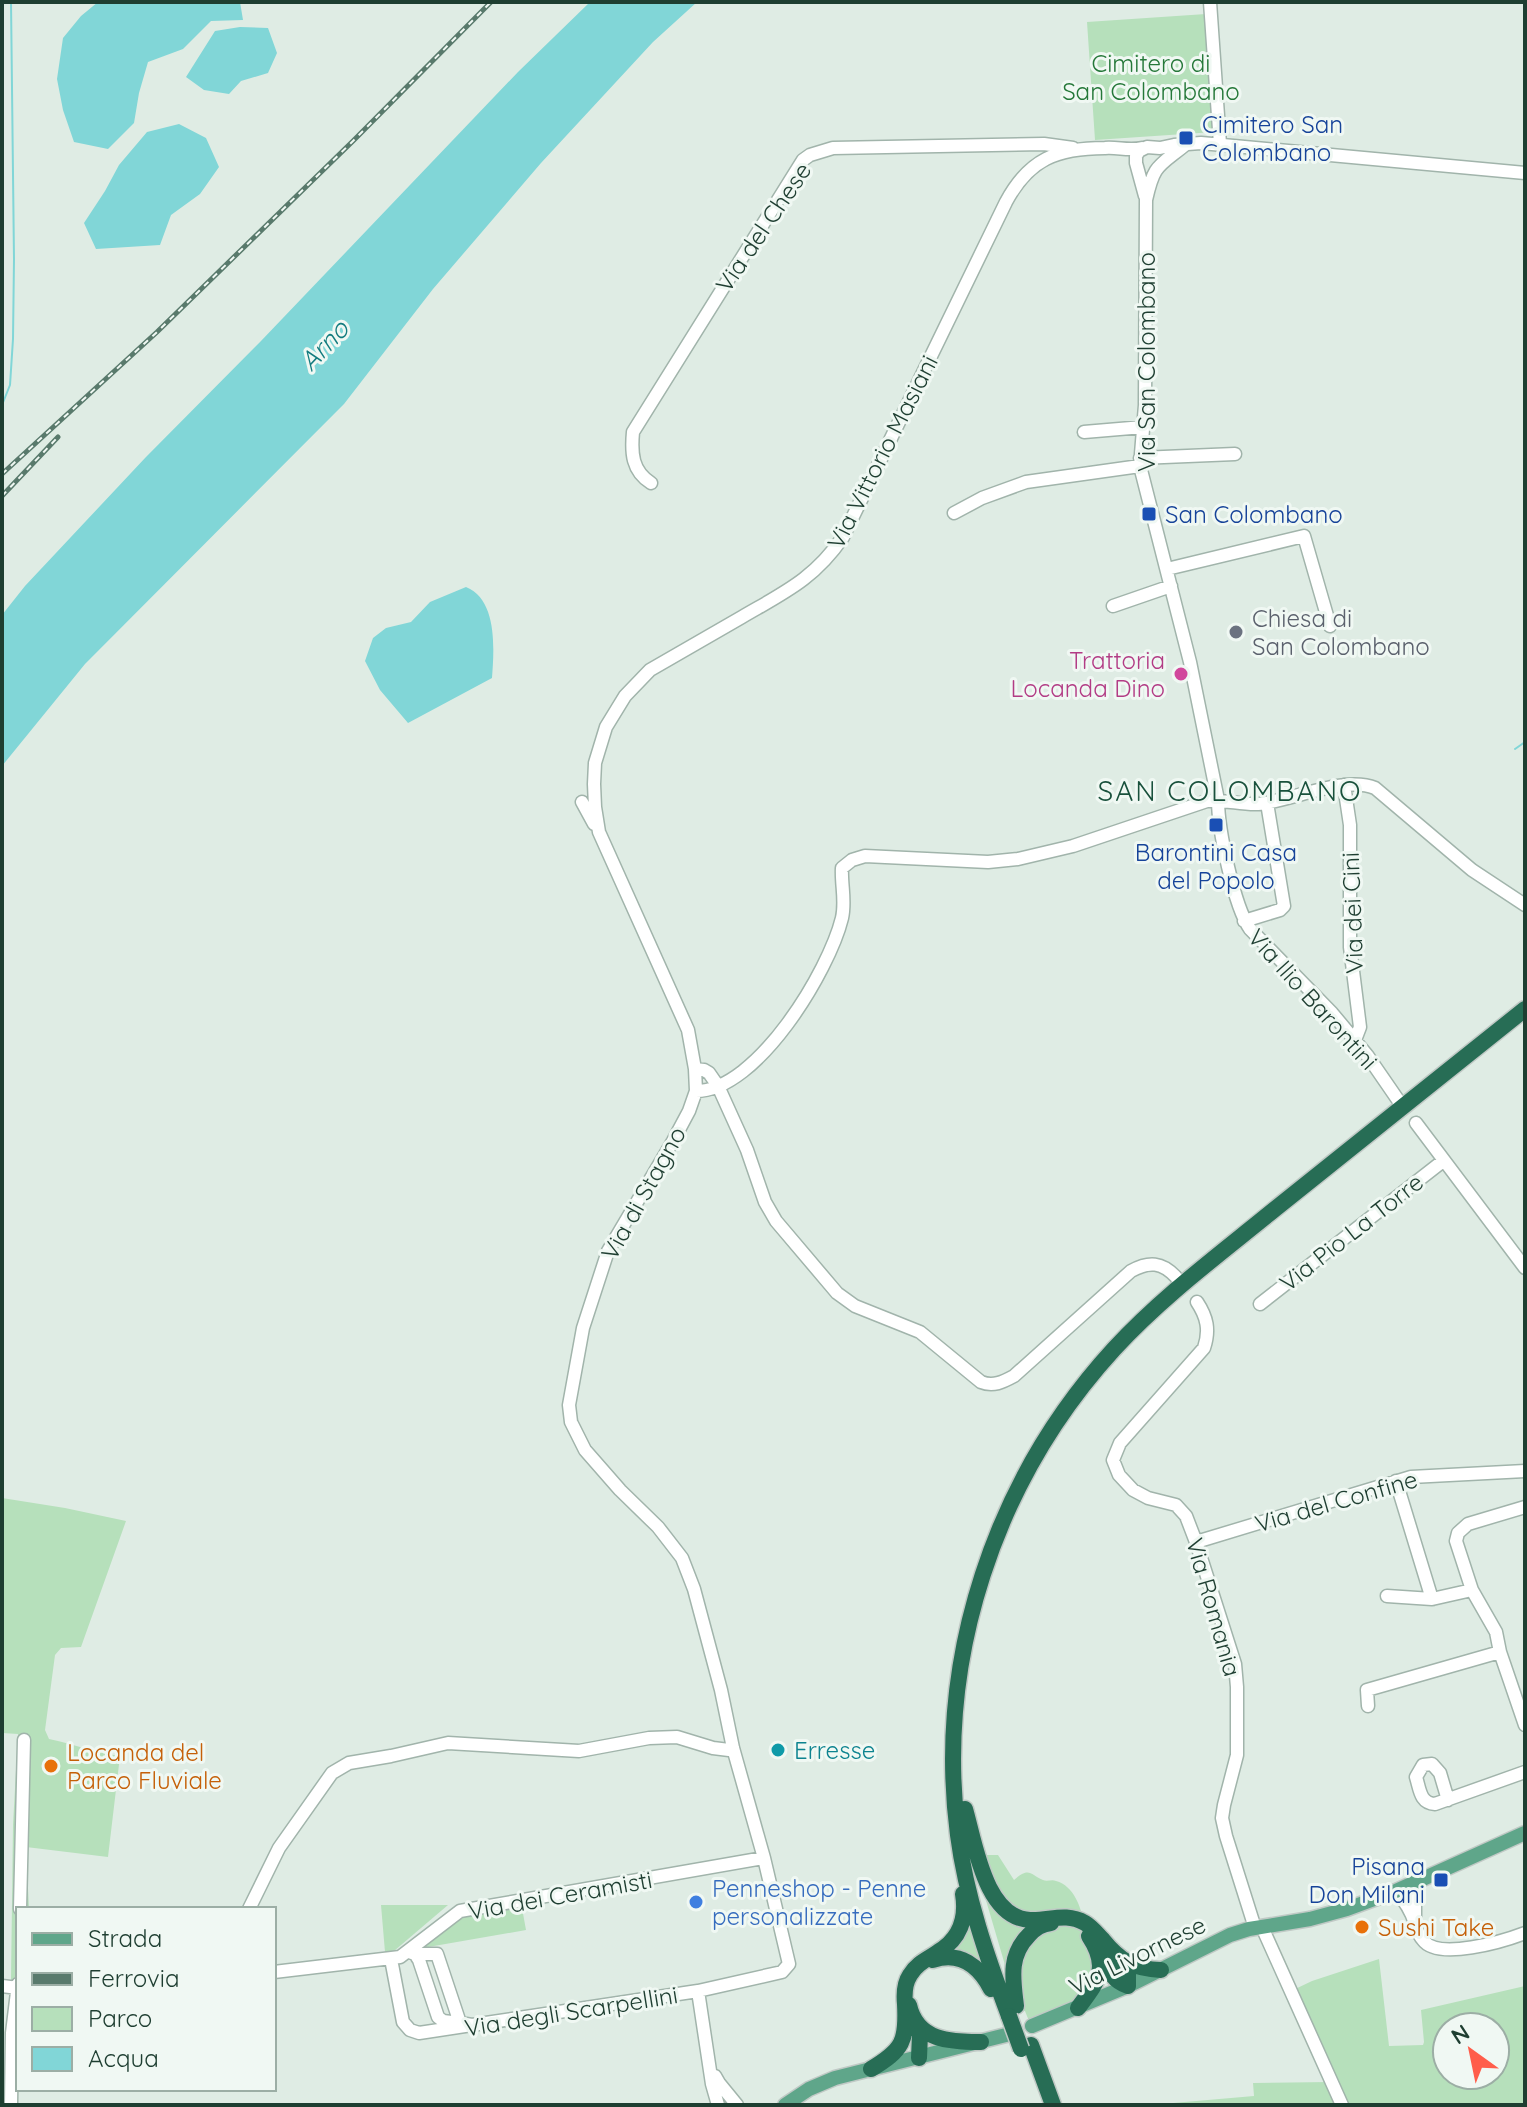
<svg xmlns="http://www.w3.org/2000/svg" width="1527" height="2107" font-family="Quicksand,sans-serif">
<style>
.green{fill:#b6e0bb;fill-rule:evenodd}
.water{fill:#81d6d7}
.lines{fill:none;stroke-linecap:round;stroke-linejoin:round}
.stream{stroke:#81d6d7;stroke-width:2}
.minor-casing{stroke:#a1b4ab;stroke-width:15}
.major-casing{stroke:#c0c9c5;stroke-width:17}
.highway-casing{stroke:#c0c9c5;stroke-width:19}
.minor{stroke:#fff;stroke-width:12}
.major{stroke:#5fa68a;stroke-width:14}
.highway{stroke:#276d55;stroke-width:16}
.rail-casing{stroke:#597a6c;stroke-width:5}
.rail{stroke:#f0f8f3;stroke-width:2;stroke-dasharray:6;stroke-linecap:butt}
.highway-bridge-casing{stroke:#c0c9c5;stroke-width:19;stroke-linecap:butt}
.highway-bridge{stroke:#276d55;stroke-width:16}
.transit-dot{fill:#1a4fb4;stroke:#f0f8f3;stroke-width:3}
.worship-dot{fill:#6b7280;stroke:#f0f8f3;stroke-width:3}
.hotel-dot{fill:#d1479c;stroke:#f0f8f3;stroke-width:3}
.culture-dot{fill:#0f9aa8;stroke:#f0f8f3;stroke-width:3}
.food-dot{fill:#e8710a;stroke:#f0f8f3;stroke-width:3}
.shop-dot{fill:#3f7fe0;stroke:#f0f8f3;stroke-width:3}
.labels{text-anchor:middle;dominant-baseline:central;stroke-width:6;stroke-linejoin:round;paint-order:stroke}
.park-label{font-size:24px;fill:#257839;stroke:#f0f8f3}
.transit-label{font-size:24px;fill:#164399;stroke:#f0f8f3;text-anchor:start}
.street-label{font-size:24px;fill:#1e3e31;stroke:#f0f8f3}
.worship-label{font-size:24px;fill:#5b616d;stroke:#f0f8f3;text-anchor:start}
.hotel-label{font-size:24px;fill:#b23c85;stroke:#f0f8f3;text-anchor:end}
.culture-label{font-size:24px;fill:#0d838f;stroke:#f0f8f3;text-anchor:start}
.food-label{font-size:24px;fill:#c56008;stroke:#f0f8f3;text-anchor:start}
.shop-label{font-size:24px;fill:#366cbe;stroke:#f0f8f3;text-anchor:start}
.water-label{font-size:26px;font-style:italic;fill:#137c7f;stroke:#f0f8f3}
.quarter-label{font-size:28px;letter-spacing:2px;fill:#19513c;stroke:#f0f8f3}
</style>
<rect width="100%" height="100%" fill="#dfece4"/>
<path class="green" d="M 1206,14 L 1214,132 L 1095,140 L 1087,22 Z
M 2,1498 L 65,1508 L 126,1521 L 81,1647 L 61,1648 L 55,1655 L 45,1730 L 49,1739 C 73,1744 96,1753 120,1756 L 108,1857 L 26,1847 L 29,1909 L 18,1909 L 18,1980 L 11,1980 L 13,1825 L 18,1734 L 2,1733 Z
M 978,1855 L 998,1855 L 1014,1880 C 1030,1866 1030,1875 1043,1880 C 1047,1882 1052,1879 1056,1881 C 1074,1886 1081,1907 1084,1923 L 1056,1922 L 1081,1929 L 1100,1952 L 1092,1991 L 1031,2026 L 1025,2011 L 1018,2012 L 1012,1964 L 1005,1965 L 985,1897 L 993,1895 Z
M 381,1905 L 448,1905 L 394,1951 L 385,1952 Z
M 522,1908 L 526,1930 L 411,1950 L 452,1918 Z
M 966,1914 L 989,1976 L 950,1954 Z
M 1379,1959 L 1389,2046 L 1423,2045 L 1424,2042 L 1421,2010 L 1525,1986 L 1525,2105 L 1150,2105 L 1254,2096 L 1253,2083 L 1331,2082 L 1291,1991 L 1312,1981 ZM 1447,2027 L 1495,2027 L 1495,2075 L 1447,2075 Z"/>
<path class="water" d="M 98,2 L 240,2 L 243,20 L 211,21 L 183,49 L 148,62 L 139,93 L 134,123 L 108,149 L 74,142 L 63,110 L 57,79 L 63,38 L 81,16 Z
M 590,2 L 697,2 L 653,42 L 541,163 L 433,289 L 344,404 L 85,664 L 2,766 L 2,615 L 25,586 L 146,457 L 261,341 L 518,72 Z
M 240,27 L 268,28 L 277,53 L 268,73 L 241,81 L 229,94 L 204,90 L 186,77 L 215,31 Z
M 179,124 L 206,138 L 219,167 L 200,194 L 171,215 L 160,245 L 96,249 L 84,223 L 105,191 L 119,165 L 147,132 Z
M 466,587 C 498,600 494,650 492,678 L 408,723 L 380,690 L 365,661 L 373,638 L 386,628 L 411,622 L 430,602 Z"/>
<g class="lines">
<path class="stream" d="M 2,405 L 10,385 L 13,339 L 14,259 L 11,2
M 1515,749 L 1525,742"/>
<defs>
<path id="minor" d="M 1210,2 L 1220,144
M 1185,145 C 1158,167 1154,164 1146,200 L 1145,405 L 1140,466 L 1190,662 L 1218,800 C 1218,829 1234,906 1250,929 L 1332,1013 L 1367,1055 L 1398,1100
M 1145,196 L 1136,163 L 1136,156 L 1139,151 L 1147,147 L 1160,148 L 1174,145 L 1201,143 L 1525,173
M 1084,432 L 1143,427
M 1140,458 L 1235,454
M 651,483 C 632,471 631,453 633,432 L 803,160 L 810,155 L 833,148 L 1044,144 L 1073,148
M 954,513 L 982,498 L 1026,482 L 1140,466
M 1167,569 L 1304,536 L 1330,626
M 1113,606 L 1171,586
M 1344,785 L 1350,825 L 1350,947 L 1360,1027 L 1355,1040
M 582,802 L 594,824
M 1244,921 L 1280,910 L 1284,906 L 1267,803
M 695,1069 L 704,1070 L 709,1073 L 718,1086 L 747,1150 L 765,1202 L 776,1221 L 837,1293 L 855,1306 L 920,1332 L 981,1382 C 993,1387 1003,1382 1014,1376 L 1131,1271 C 1149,1261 1162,1262 1176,1277
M 696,1091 C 757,1091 829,971 842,918 C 846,901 841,885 842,868 L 852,860 L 865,856 L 988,862 L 1018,859 L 1073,846 L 1207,801 C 1224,799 1241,805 1258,804 C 1291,801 1345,775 1375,788 L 1472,870 L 1525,905
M 1416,1123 L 1525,1268
M 1197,1302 C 1207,1317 1210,1330 1204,1348 L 1120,1443 L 1113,1460 L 1119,1475 L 1133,1490 L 1148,1498 L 1176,1505 L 1186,1516 L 1196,1542 L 1235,1664 L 1237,1687 L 1237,1755 L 1224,1805 L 1222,1818 L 1226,1836 L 1255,1928
M 1260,1304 L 1443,1161
M 1396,1481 L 1432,1599 L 1472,1590
M 1525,1507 L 1468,1524 L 1458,1533 L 1456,1541 L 1472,1590 L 1496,1632 L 1500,1652 L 1525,1725
M 1196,1542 L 1411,1477 L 1525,1471
M 1387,1596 L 1432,1599
M 1368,1706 L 1367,1690 L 1500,1652
M 1448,1800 L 1440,1773 L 1432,1764 L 1423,1765 L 1416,1777 C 1420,1790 1420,1803 1435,1804 L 1525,1772
M 1396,1891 C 1404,1900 1411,1911 1415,1923 C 1417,1929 1418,1935 1423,1940 C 1438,1961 1504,1941 1525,1933
M 20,1909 L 24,1740
M 249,1909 L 279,1848 L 332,1773 L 349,1763 L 391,1756 L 448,1743 L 579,1751 L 649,1738 L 677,1737 L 713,1748 L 729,1750 L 733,1748
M 1415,1917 L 1415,1883
M 1262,1927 L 1342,2105
M 409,1952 L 415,1954 L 419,1960 L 438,2017 L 443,2021 L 460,2023
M 415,1954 L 437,1954 L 460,2023 L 472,2025
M 391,1959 L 403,2022 L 410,2030 L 419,2033 L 698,1991
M 274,1972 L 400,1957 L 460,1911 L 764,1858
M 2,1986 L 18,1988
M 715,2076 L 719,2083 L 737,2105
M 11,2105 L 12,2033 L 18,1984
M 718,2105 L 712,2084 L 698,1991 L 782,1972 L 789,1964 L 764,1858 L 733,1748 L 721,1690 L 694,1589 L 682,1558 L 658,1527 L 620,1490 L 585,1450 L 571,1422 L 569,1405 L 583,1328 L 608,1251 L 673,1141 L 689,1111 L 696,1091 L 695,1069 L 688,1030 L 599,832 L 595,807 L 594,784 L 595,763 L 606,727 L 625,696 L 650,670 C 681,652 711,635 742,617 C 785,592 814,579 843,537 L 1006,202 C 1029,159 1057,148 1105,148 C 1118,147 1129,151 1142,148"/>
<path id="major" d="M 1032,2026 L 1128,1986 L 1230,1935 L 1249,1929 L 1310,1919 L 1347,1909 L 1396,1891 L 1525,1833
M 785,2105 L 809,2089 L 835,2078 L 1006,2035"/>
<path id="highway" d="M 965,1809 C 975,1843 985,1918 1030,1920 C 1050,1921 1065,1912 1085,1923 C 1092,1927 1097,1934 1103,1940 C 1120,1961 1134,1969 1161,1970
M 1102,1957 C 1108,1970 1114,1982 1128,1986 L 1128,1973 L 1121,1960
M 933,1960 C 960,1951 979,1966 991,1989
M 909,2005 C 917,2041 950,2042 981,2042
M 1016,2006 C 1013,1980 1008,1956 1029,1935 C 1035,1928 1042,1924 1051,1923
M 1078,2008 C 1098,1981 1110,1968 1089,1936
M 1009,2016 C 987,1957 966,1897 958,1835 C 935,1659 995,1479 1114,1349 C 1163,1296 1220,1254 1275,1209 C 1358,1142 1442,1076 1525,1009
M 916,2024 L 920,2034 L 919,2058
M 1031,2045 L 1053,2105
M 871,2069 C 903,2050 907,2041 905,2004 C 904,1994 904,1984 910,1975 C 917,1963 928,1959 938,1952 C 960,1939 967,1918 963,1894"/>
</defs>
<use href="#minor" class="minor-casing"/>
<use href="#major" class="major-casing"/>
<use href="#highway" class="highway-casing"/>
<use href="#minor" class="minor"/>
<use href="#major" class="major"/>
<use href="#highway" class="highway"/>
<defs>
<path id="rail" d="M 2,474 L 157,332 L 353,141 L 491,2
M 2,496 L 58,437"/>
</defs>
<use href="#rail" class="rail-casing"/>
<use href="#rail" class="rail"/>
<defs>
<path id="highway-bridge" d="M 1009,2016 L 1021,2049"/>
</defs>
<use href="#highway-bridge" class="highway-bridge-casing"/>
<use href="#highway-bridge" class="highway-bridge"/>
</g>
<g class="transit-dot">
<rect x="1178" y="130" width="16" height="16" rx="4"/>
<rect x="1141" y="506" width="16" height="16" rx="4"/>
<rect x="1208" y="817" width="16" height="16" rx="4"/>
<rect x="1433" y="1872" width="16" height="16" rx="4"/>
</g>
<circle class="worship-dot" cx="1236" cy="632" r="8"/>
<circle class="hotel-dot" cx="1181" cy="674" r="8"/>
<circle class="culture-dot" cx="778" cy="1750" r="8"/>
<g class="food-dot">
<circle cx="51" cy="1766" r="8"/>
<circle cx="1362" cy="1927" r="8"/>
</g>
<circle class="shop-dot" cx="696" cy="1902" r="8"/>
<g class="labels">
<g class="park-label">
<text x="1151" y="63">Cimitero di<tspan x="1151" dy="28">San Colombano</tspan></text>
</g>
<g class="transit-label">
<text x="1202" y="124">Cimitero San<tspan x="1202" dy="28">Colombano</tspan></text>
<text x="1165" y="514">San Colombano</text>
<text x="1216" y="852" text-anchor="middle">Barontini Casa<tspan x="1216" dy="28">del Popolo</tspan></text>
<text x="1425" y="1866" text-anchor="end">Pisana<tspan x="1425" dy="28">Don Milani</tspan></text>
</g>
<g class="street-label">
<text transform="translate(763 227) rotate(-56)">Via del Chese</text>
<text transform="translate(1146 362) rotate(-90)">Via San Colombano</text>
<text transform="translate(882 452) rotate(-63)">Via Vittorio Masiani</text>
<text transform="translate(1352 913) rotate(-92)">Via dei Cini</text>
<text transform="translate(1313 999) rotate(48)">Via Ilio Barontini</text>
<text transform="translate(643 1193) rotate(-61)">Via di Stagno</text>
<text transform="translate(1351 1232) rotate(-38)">Via Pio La Torre</text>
<text transform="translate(1336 1501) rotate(-16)">Via del Confine</text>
<text transform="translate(1214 1607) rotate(74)">Via Romania</text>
<text transform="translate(560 1895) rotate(-10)">Via dei Ceramisti</text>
<text transform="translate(1137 1955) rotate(-26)">Via Livornese</text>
<text transform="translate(571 2011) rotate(-9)">Via degli Scarpellini</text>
</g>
<g class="worship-label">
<text x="1252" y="618">Chiesa di<tspan x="1252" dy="28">San Colombano</tspan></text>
</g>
<g class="hotel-label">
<text x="1165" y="660">Trattoria<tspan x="1165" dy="28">Locanda Dino</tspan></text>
</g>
<g class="culture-label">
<text x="794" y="1750">Erresse</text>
</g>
<g class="food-label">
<text x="67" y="1752">Locanda del<tspan x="67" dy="28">Parco Fluviale</tspan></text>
<text x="1378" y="1927">Sushi Take</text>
</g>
<g class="shop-label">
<text x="712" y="1888">Penneshop - Penne<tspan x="712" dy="28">personalizzate</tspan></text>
</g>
<g class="water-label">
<text transform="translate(324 345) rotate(-47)">Arno</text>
</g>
<g class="quarter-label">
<text x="1230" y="790">SAN COLOMBANO</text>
</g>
</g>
<rect width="1527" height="2107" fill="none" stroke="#1e3e31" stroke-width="8"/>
<rect x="16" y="1907" width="260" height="184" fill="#f0f8f3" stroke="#9caea5" stroke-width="2"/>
<rect x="32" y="1933" width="40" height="12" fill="#5fa68a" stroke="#9caea5" stroke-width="2"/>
<text x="88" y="1947" font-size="24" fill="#1e3e31">Strada</text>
<rect x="32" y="1973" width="40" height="12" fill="#597a6c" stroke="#9caea5" stroke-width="2"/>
<text x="88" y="1987" font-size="24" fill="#1e3e31">Ferrovia</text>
<rect x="32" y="2007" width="40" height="24" fill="#b6e0bb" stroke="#9caea5" stroke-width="2"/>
<text x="88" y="2027" font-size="24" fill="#1e3e31">Parco</text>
<rect x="32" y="2047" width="40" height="24" fill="#81d6d7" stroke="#9caea5" stroke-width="2"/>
<text x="88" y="2067" font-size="24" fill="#1e3e31">Acqua</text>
<g transform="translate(1471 2051) rotate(327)"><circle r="38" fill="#f0f8f3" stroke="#9caea5" stroke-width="2"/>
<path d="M0-6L14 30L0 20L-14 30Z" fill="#ff5d4a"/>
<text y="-12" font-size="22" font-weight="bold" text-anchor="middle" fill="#1e3e31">N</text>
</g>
</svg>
